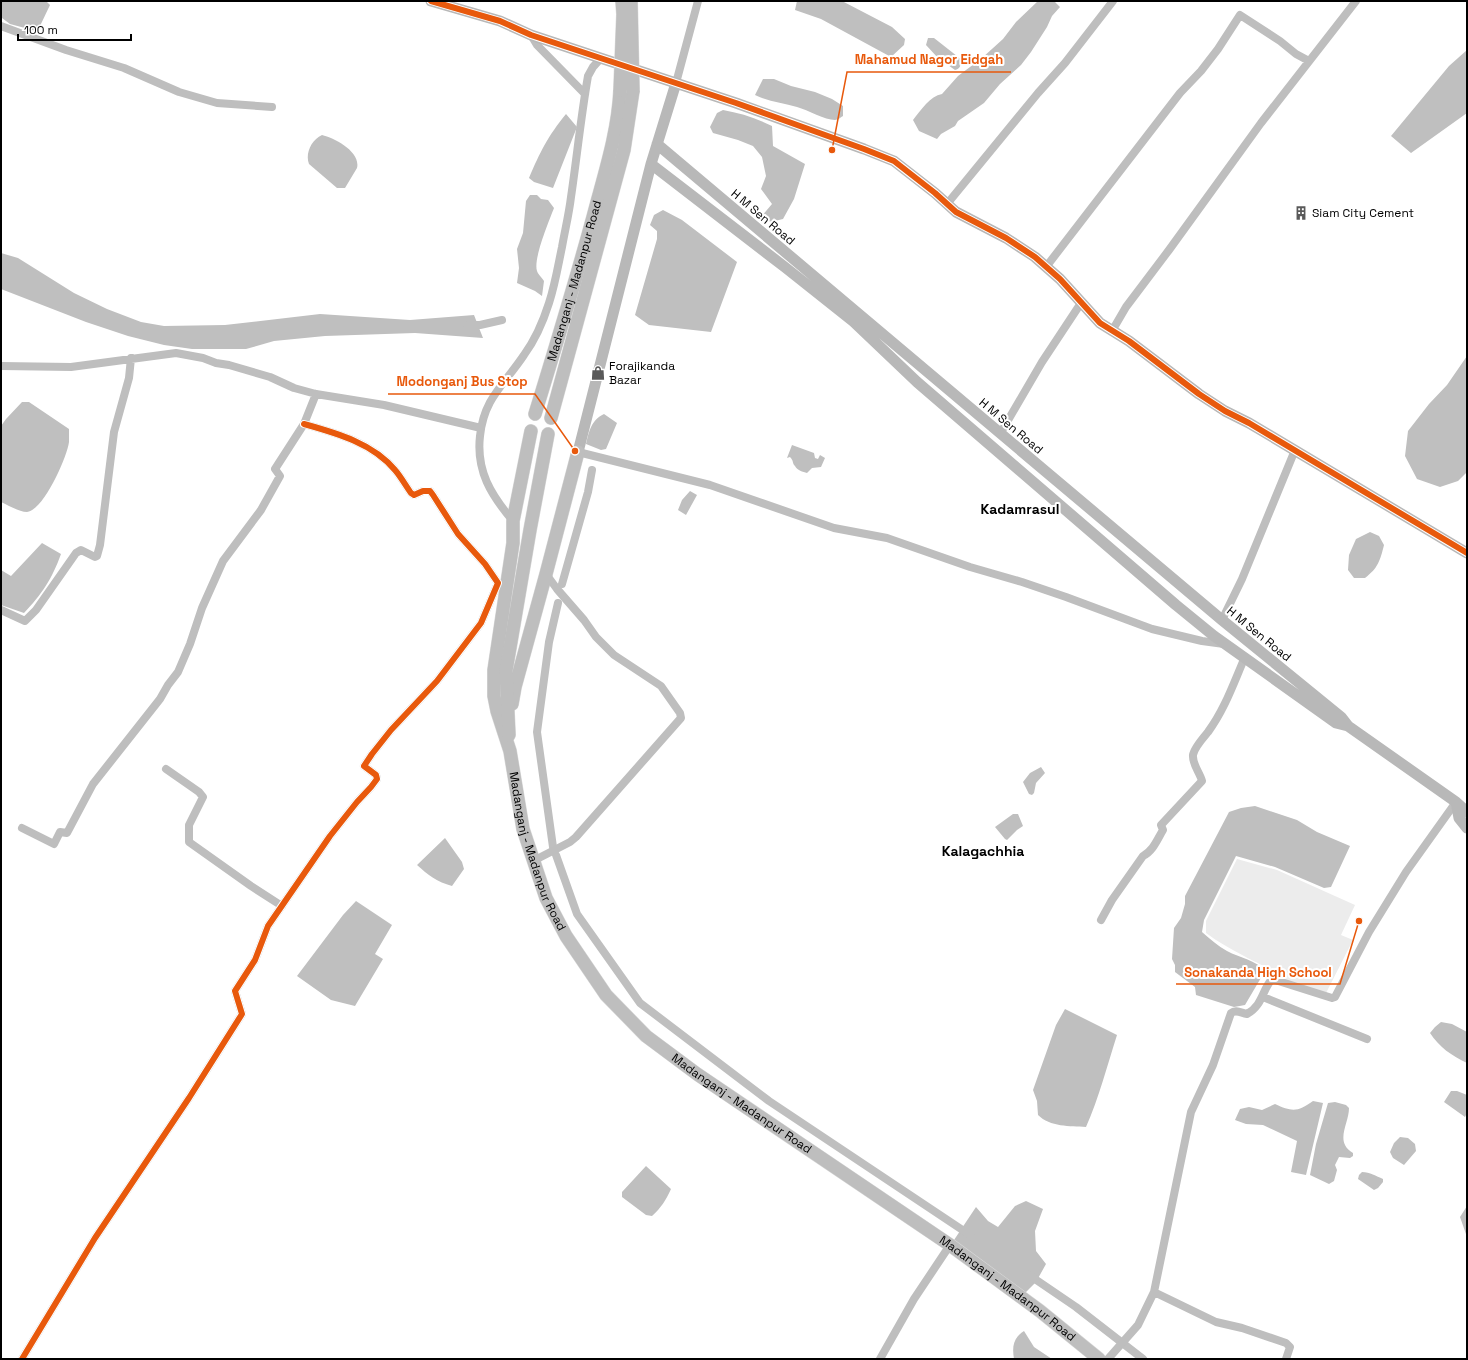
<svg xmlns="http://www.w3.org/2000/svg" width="1468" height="1360" font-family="'Space Grotesk',sans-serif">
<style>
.green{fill:#ececec}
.water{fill:#bfbfbf}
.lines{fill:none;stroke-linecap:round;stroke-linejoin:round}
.canal{stroke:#bfbfbf;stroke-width:8}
.primary-casing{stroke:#dbdbdb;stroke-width:14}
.street{stroke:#bebebe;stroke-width:8}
.secondary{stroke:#b8b8b8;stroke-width:11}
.primary{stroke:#bebebe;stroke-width:13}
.primary-bridge-casing{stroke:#dbdbdb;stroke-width:14;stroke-linecap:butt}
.primary-bridge{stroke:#bebebe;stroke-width:13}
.cycleway-casing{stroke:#fff;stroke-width:8}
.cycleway{stroke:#e8590c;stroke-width:6}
.labels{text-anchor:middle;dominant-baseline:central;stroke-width:4;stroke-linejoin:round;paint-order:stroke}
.poi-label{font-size:12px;fill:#000;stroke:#fff;text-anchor:start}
.street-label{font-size:12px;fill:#000;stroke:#fff}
.quarter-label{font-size:14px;font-weight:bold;fill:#000;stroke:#fff}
.leader{fill:none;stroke:#e8590c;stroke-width:1.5}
.callout-dot{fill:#e8590c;stroke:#fff;stroke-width:1.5}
.callout-label{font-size:13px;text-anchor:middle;font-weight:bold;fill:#e8590c;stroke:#fff;stroke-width:4;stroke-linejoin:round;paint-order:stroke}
</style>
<rect width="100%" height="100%" fill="#fff"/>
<path class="green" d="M 1237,859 L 1277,870 L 1355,905 L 1341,935 L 1353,940 L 1324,997 L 1268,979 L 1268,970 C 1259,962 1254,962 1244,956 C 1231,949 1218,942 1206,933 L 1206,921 Z"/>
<path class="water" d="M 1,1 L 46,1 L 50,5 L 40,26 L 36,31 L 10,24 L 2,18 Z
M 797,1 L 842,1 L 892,27 L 905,39 L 904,45 L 891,57 L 821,19 L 795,10 Z
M 1038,1 L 1056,1 L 1055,2 L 1060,7 L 1052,16 L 1047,27 L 1031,52 L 1021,65 L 1000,84 L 984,103 L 958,121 L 955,126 L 941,134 L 937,139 L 919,131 L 913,120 C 921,110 930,96 942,94 L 958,76 L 982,58 L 1003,39 L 1016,22 Z
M 928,38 L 934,38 L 962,60 C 961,65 960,69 955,70 L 938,58 L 926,45 Z
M 1467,50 L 1467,113 L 1411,153 L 1391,136 L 1449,66 Z
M 763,79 L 774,79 L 791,86 L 815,92 L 832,99 L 843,106 L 843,116 C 841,117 838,120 835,120 C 825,120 808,110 797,107 C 783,103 769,102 755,95 Z
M 723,110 C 740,113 756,118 772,126 L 773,146 L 805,164 L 794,199 L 783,219 C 775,221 768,224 761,217 L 772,204 L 761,189 L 766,176 L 762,157 L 753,146 L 738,140 L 713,133 L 710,127 L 717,113 Z
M 566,114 L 577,127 L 553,188 L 534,182 L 529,178 C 540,152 548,136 566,114 Z
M 322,135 C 335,138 361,152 357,168 L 345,188 L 337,188 L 309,164 C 305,154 311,140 322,135 Z
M 530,195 L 537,195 L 541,199 L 548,200 L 554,208 C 549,221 533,259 537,271 C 538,274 542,278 544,281 L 542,296 L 535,291 L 517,283 L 519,268 L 517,249 L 523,233 L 526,201 Z
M 663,210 L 682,220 L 737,262 L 711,332 L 649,325 L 635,315 L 657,239 L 657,231 L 650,225 L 654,215 Z
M 1,253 L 18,258 L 74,293 L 107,309 L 141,322 L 164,326 L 225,325 L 320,314 L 410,320 L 474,315 L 483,338 L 415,333 L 325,336 L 274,341 L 246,349 L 192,349 L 164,345 L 128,336 L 86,322 L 1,289 Z
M 1467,356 L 1467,472 L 1458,481 L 1440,487 L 1417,479 L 1405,456 L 1408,431 L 1429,404 L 1447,385 Z
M 22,402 L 29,402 L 69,429 C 69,433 69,438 69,442 C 67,457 44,510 27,512 C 19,512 8,505 1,502 L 1,426 L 6,419 Z
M 604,414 L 617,423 L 606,449 L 601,450 L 586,444 C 589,432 591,420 604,414 Z
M 792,445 L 814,453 L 815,458 L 818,459 L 820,455 L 825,458 L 821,467 L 812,468 L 807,473 C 803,472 797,470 795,466 C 792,463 794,461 790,457 L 787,458 Z
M 690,491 L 697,495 L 686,515 L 678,510 L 682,500 Z
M 1370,532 L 1379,536 L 1384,545 C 1380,561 1378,568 1365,578 L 1354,578 L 1348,570 L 1349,555 L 1356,539 Z
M 42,543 L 61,554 C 52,579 42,594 24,613 L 1,605 L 1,570 L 11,576 Z
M 1041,767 L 1045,773 L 1036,783 L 1034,793 L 1032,795 L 1029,794 L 1023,782 L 1030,773 Z
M 1255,806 L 1297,820 L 1317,832 L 1350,846 L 1331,887 L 1324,888 L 1275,867 L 1236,856 L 1204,920 L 1202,932 C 1210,939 1218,946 1227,951 C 1240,958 1256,960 1265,971 L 1245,1005 L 1234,1007 L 1196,995 L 1195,987 L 1175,972 L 1175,965 L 1172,959 L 1174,928 L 1181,918 L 1185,904 L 1185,896 L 1229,812 L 1241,808 Z
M 1013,814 L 1018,814 L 1023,826 L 1017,830 L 1007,840 L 1005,839 L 995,827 Z
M 445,838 L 462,862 L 464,869 L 452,886 C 437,882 428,875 417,865 Z
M 356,901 L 392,925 L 375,954 L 383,959 L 355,1006 L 331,1000 L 297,976 L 343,915 Z
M 1065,1009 L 1117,1035 C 1107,1066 1099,1098 1086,1127 C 1070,1126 1050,1127 1038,1115 L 1037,1101 L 1033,1090 L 1056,1025 Z
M 1441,1022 L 1452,1024 L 1467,1032 L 1467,1063 C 1452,1056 1439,1047 1430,1033 L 1435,1027 Z
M 1451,1091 L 1457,1091 L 1467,1095 L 1467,1113 L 1465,1117 L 1444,1102 Z
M 1313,1101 L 1323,1103 L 1306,1175 L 1291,1172 L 1297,1141 L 1263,1125 L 1246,1124 L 1235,1120 L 1240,1109 L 1249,1107 L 1262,1110 L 1275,1104 C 1292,1112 1298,1112 1313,1101 Z
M 1335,1102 L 1346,1105 L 1349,1108 C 1349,1124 1334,1142 1353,1153 L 1353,1156 L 1350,1158 L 1339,1157 L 1335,1165 L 1337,1170 L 1334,1181 L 1329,1184 L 1310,1175 L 1316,1144 L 1328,1103 Z
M 1400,1137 L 1408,1138 L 1415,1144 L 1416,1151 L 1404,1165 L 1393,1158 L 1390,1152 L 1394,1143 Z
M 646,1166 L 671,1189 C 666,1200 661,1208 652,1216 L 646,1215 L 622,1197 L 622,1192 Z
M 1362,1172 C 1370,1172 1376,1176 1383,1179 L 1383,1182 L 1378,1188 L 1374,1190 L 1358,1179 L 1359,1175 Z
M 1026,1201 L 1043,1209 L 1035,1231 L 1036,1251 L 1046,1264 L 1036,1282 L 1024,1294 L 952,1243 L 976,1207 L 988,1221 L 998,1227 L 1015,1206 Z
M 1467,1206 L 1467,1237 L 1460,1217 Z
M 1024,1331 L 1034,1347 L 1052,1359 L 1014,1359 C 1012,1347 1013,1338 1024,1331 Z"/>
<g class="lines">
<path class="canal" d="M 467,325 L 480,325 L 502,320
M 562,584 L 588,492 L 592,470
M 553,847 L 537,732 L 549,642 L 558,603
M 556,855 L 577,914 L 640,1003 L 769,1101 L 970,1235
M 1029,1275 L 1076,1307 L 1143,1359"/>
<defs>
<g id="primary">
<path id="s1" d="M 535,414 C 555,349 575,283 593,217 C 604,175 618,133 620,90"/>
<path d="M 551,418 L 624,150 L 633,91"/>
<path id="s2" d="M 531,431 L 513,521 L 513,543 L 494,670 L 494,696 L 497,711 L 510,751 L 523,829 L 546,898 L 566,936 L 606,995 L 646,1036 L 697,1074 L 950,1245 L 1040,1311 L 1099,1359"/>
<path d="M 512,704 L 515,687 L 546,574 L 578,452"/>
<path d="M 509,735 L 506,671 L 530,530 L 548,434"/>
</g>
</defs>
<use href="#primary" class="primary-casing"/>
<path class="street" d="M 1,26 L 66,50 L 124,68 L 179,92 L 217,103 L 272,107
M 531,35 L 537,45 L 585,94
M 676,83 L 698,1
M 947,204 L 1038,93 L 1065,63 L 1113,1
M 1046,267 L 1180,93 L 1201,71 L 1218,49 L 1240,15 L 1280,41 L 1296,54 L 1309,61
M 1112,331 L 1126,307 L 1169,250 L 1261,123 L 1356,1
M 1,366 L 71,367 L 176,353 L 203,358 L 216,363 L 229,365 L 270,377 L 294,388 L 316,394 L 384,405 L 481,428
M 1000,434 L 1042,362 L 1081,303
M 578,452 L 710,485 L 834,528 L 887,538 L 970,567 L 1022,582 L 1066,597 L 1152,629 L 1202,641 L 1224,644
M 513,521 C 491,495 476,471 480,436 C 484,398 504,385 524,355 C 535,340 543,322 549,303 C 555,285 558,266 562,247 C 565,230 569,214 571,197 C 577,156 581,116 588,76 L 593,67 L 601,58
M 1,610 L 25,621 L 36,610 L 76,553 L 81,550 L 95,557 L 97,556 L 100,545 L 114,432 L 129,378 L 131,358
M 1222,620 L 1242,579 L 1295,450
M 166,769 L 199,792 L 203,797 L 189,825 L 189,842 L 251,886 L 282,906
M 22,828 L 54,844 L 60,832 L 67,833 L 93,784 L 160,699 L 168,685 L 178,672 L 190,644 L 202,608 L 223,561 L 261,510 L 280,476 L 275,469 L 304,424 L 316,394
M 533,861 L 570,842 L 576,837 L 681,718 L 680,713 L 661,686 L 614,655 L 596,637 L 584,620 L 557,589 L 546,574
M 1101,920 L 1112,900 L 1143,856 C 1153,851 1157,840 1163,830 L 1161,825 L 1202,781 C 1200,773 1192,764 1193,755 C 1194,748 1203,738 1208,732 C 1225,709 1234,682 1245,657
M 1263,997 L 1367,1039
M 1154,1292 L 1216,1322 L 1242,1328 L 1286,1343 L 1290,1347 L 1286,1359
M 22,1359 L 95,1238 L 189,1098 L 242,1014 L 235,991 L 255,960 L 268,926 L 330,836 L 357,802 L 371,787 L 377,779 L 376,775 L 364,766 L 372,754 L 391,730 L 437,681 L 481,623 L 498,583 L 485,564 L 458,534 L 433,495 L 430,491 L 423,491 L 414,495 L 411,493 C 406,486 401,477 395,470 C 373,443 336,433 304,424
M 880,1359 L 914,1299 L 950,1245
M 1108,1359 L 1138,1325 L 1154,1292 L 1191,1112 L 1213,1065 L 1231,1013 C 1236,1009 1241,1013 1247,1014 C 1263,1005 1262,990 1272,979 L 1332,998 L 1335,997 L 1369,932 L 1406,872 L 1456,802"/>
<path class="secondary" d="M 431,1 L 500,21 L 531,35 L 736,103 L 864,149 L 894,161 L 935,193 L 956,212 L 1006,238 L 1035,257 L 1060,279 L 1100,323 L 1129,341 L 1199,394 L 1225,411 L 1249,423 L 1467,553
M 657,144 L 1222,620 L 1341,717 L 1348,726 L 1456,802 L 1467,812
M 651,164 L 786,268 L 854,322 L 917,382 L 1176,605 L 1214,636 L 1336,723 L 1348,726
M 578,452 L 651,164 L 676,83
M 1456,802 L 1459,818 L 1467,828"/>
<use href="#primary" class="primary"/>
<defs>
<path id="primary-bridge" d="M 631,1 L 633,91
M 620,90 L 623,14 L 622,1"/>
</defs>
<use href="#primary-bridge" class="primary-bridge-casing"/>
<use href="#primary-bridge" class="primary-bridge"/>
<defs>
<path id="cycleway" d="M 431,1 L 500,21 L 531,35 L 736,103 L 864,149 L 894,161 L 935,193 L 956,212 L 1006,238 L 1035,257 L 1060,279 L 1100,323 L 1129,341 L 1199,394 L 1225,411 L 1249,423 L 1467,553
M 22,1359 L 95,1238 L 189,1098 L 242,1014 L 235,991 L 255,960 L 268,926 L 330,836 L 357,802 L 371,787 L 377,779 L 376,775 L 364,766 L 372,754 L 391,730 L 437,681 L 481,623 L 498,583 L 485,564 L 458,534 L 433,495 L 430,491 L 423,491 L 414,495 L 411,493 C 406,486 401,477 395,470 C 373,443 336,433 304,424"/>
</defs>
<use href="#cycleway" class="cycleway-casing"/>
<use href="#cycleway" class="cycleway"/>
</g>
<defs>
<symbol id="building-bare" viewBox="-9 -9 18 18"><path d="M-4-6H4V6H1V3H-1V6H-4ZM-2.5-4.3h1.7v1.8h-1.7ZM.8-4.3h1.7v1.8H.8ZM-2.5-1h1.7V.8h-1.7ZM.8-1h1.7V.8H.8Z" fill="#595959" stroke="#fff" stroke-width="2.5" paint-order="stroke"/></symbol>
<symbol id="shop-bare" viewBox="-9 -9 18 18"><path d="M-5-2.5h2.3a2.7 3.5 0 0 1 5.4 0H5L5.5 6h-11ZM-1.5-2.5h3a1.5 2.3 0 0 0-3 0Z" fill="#595959" stroke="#fff" stroke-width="2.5" paint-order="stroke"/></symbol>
</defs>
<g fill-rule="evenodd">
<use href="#building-bare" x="1291" y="203" width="20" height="20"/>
<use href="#shop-bare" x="588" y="363" width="20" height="20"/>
</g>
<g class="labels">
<g class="poi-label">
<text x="1312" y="213">Siam City Cement</text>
<text x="609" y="366">Forajikanda<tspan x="609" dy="14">Bazar</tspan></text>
</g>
<g class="street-label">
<text transform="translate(763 217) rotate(40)">H M Sen Road</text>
<text stroke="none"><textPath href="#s1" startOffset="139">Madanganj - Madanpur Road</textPath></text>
<text transform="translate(1011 426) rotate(40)">H M Sen Road</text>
<text transform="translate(1259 634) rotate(39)">H M Sen Road</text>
<text stroke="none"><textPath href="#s2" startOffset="430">Madanganj - Madanpur Road</textPath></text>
<text stroke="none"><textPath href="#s2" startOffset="766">Madanganj - Madanpur Road</textPath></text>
<text stroke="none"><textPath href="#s2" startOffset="1090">Madanganj - Madanpur Road</textPath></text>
</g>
<g class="quarter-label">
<text x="1020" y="509">Kadamrasul</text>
<text x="983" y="851">Kalagachhia</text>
</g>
</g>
<path class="leader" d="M832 150L847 72H1011M575 451L535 394H388M1359 921L1340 984H1176"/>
<g class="callout-dot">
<circle cx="832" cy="150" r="4"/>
<circle cx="575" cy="451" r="4"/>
<circle cx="1359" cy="921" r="4"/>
</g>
<g class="callout-label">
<text x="929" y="64">Mahamud Nagor Eidgah</text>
<text x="462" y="386">Modonganj Bus Stop</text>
<text x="1258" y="977">Sonakanda High School</text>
</g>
<rect width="1468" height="1360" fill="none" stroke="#000000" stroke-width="4"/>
<path d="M18 34v6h113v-6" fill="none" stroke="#000000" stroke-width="2"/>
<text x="24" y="34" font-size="12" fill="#000000" stroke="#ffffff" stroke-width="3" paint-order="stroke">100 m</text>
</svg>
